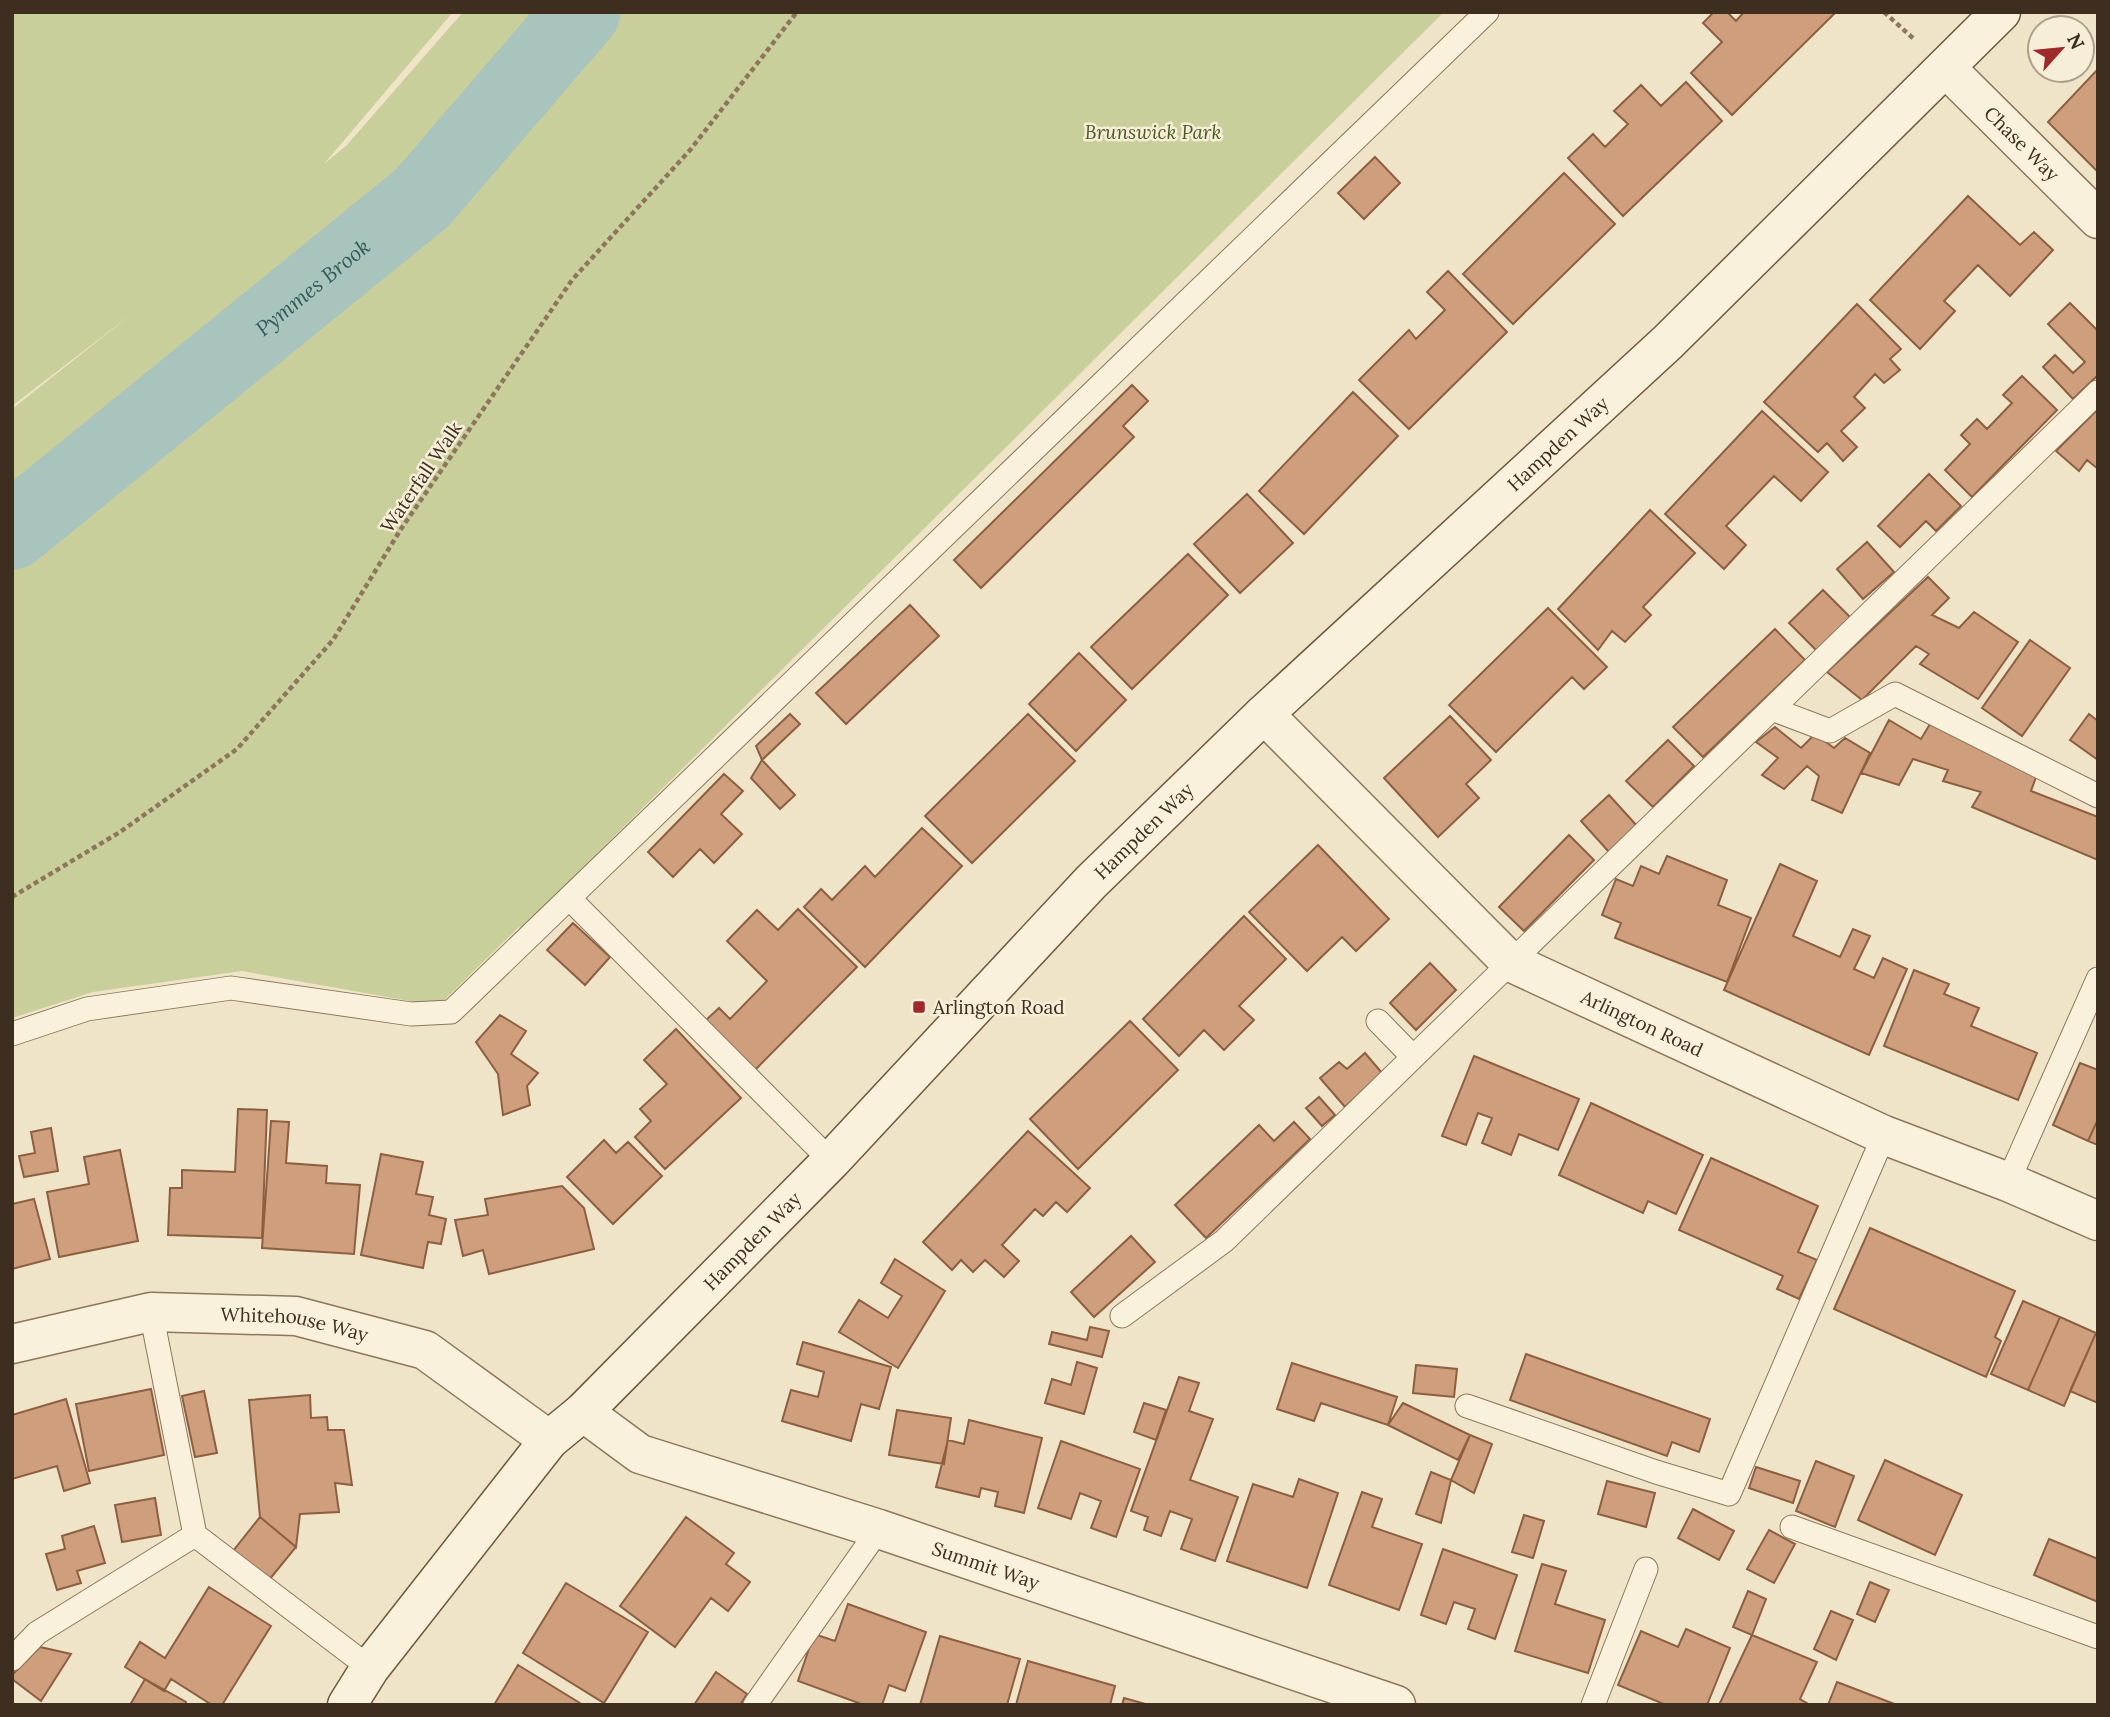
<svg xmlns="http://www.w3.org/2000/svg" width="2110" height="1717" font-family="Lora,serif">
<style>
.green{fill:#c9cf9b}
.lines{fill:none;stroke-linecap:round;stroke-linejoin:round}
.river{stroke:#a9c4bc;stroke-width:77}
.building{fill:#cf9f7d;stroke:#8d5f41;stroke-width:2}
.lane-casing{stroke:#8d765c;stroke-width:25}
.street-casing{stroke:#8d765c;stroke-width:41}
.secondary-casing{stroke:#6f573f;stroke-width:41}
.path{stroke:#8d765c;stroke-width:4.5;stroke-dasharray:5 3.5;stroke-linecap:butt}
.lane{stroke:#faf1dc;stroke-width:23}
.street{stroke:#faf1dc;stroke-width:38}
.secondary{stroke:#faf1dc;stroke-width:38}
.poi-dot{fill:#9e2a2b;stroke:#f7eed8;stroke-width:2.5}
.labels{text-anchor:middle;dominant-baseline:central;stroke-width:5;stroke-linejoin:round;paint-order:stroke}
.park-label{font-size:19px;font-style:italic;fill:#4d5a26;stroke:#f7eed8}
.street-label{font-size:19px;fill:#3d2e20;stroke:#f7eed8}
.poi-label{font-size:19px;fill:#3d2e20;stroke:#f7eed8;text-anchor:start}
.water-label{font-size:21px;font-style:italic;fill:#2f5d5a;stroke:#f7eed8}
</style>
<rect width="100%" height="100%" fill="#f0e4c8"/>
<path class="green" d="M 12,12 L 453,12 L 324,164 L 346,146 L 463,12 L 1444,12 L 521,929 L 519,927 L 438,1006 L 242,971 L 93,992 L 12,1018 L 12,409 L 133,313 L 12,406 Z"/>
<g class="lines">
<path class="river" id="s1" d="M 12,531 L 422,198 L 582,12"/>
</g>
<path class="building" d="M 1714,12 L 1727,12 L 1736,21 L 1744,12 L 1836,12 L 1732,115 L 1691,73 L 1722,42 L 1703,23 Z
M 2098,69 L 2098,172 L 2048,122 Z
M 1686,82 L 1722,121 L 1623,216 L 1568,158 L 1593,134 L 1605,147 L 1628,124 L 1614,111 L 1641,85 L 1661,106 Z
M 1375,157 L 1400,183 L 1364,219 L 1338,193 Z
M 1564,173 L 1615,224 L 1513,324 L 1463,274 Z
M 1968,196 L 2020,245 L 2034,232 L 2053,250 L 2010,296 L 1978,265 L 1944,301 L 1955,311 L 1920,349 L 1870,300 Z
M 1448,271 L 1507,332 L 1409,429 L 1359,380 L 1409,330 L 1416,339 L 1445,310 L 1427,292 Z
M 2070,303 L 2098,331 L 2098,375 L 2073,399 L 2043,367 L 2055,355 L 2073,373 L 2085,362 L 2048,324 Z
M 1857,304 L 1901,349 L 1890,359 L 1900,370 L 1884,383 L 1875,374 L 1854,397 L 1865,408 L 1841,431 L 1857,447 L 1843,461 L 1827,443 L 1818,452 L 1764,402 Z
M 2022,376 L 2057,410 L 1972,497 L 1945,470 L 1970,444 L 1961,435 L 1977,419 L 1987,429 L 2012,403 L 2003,395 Z
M 1132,385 L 1148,401 L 1123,426 L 1134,437 L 981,588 L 954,560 Z
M 1353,392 L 1398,436 L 1304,534 L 1259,491 Z
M 2098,409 L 2098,469 L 2087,460 L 2079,471 L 2056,451 Z
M 1762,411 L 1828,472 L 1801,501 L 1774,476 L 1726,526 L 1746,545 L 1724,569 L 1665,514 Z
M 1929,474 L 1961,506 L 1936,531 L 1926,521 L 1900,547 L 1878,526 Z
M 1247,494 L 1293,543 L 1240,593 L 1194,544 Z
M 1650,510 L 1695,553 L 1643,607 L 1651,615 L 1625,642 L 1612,631 L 1598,650 L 1558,609 Z
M 1867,542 L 1894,572 L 1863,599 L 1837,569 Z
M 1188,554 L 1228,595 L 1132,689 L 1091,647 Z
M 1928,577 L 1949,598 L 1932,615 L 1959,628 L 1974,612 L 2018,642 L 1978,699 L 1920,664 L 1929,654 L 1916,646 L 1862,700 L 1827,672 Z
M 1823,590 L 1853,620 L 1819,653 L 1789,623 Z
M 910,605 L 939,636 L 846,724 L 816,693 Z
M 1548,608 L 1607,667 L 1584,689 L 1572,677 L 1496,752 L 1449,705 Z
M 1775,629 L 1805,660 L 1703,757 L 1673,727 Z
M 2030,640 L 2070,668 L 2022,736 L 1982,708 Z
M 1079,653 L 1126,700 L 1076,751 L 1029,704 Z
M 790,714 L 800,724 L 762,760 L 756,746 Z
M 1028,714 L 1075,761 L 972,863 L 925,816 Z
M 2089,714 L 2098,721 L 2098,760 L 2070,740 Z
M 1450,716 L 1491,760 L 1466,784 L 1479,798 L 1438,837 L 1384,778 Z
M 1889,720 L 1921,739 L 1930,724 L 2037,774 L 2031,791 L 2098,817 L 2098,860 L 1972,807 L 1981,792 L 1943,781 L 1948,770 L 1913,759 L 1899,785 L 1861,773 Z
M 1775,727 L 1801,748 L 1815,734 L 1834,748 L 1845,738 L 1870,753 L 1842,813 L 1812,800 L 1819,776 L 1807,766 L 1784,789 L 1762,775 L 1778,758 L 1756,742 Z
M 1668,740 L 1694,766 L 1653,807 L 1626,781 Z
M 762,760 L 795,795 L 780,809 L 751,778 Z
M 724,774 L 743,791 L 721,814 L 742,834 L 714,863 L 700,849 L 673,877 L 648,852 Z
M 1609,795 L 1638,827 L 1609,852 L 1581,821 Z
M 922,828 L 962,866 L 865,967 L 804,907 L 821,889 L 832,900 L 865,866 L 875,877 Z
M 1569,835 L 1594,860 L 1524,931 L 1499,907 Z
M 1318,845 L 1389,919 L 1356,951 L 1342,937 L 1307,971 L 1249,912 Z
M 1667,856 L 1727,880 L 1718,905 L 1751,918 L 1727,982 L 1615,938 L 1621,923 L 1602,915 L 1616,879 L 1633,886 L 1641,866 L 1659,874 Z
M 1780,864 L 1817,881 L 1793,936 L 1840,957 L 1853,929 L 1870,936 L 1854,969 L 1874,978 L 1883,958 L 1907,969 L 1869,1055 L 1724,990 Z
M 798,909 L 857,967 L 755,1070 L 705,1021 L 719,1008 L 730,1019 L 767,981 L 727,941 L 757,910 L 778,930 Z
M 1244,916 L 1286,959 L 1239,1006 L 1254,1020 L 1224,1050 L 1204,1030 L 1179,1056 L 1143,1019 Z
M 573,923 L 610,957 L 585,985 L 547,950 Z
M 1430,963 L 1456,990 L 1416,1030 L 1390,1003 Z
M 1914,970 L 1949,984 L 1944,994 L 1979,1008 L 1971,1026 L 2037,1053 L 2018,1100 L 1884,1046 Z
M 500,1015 L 526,1031 L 511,1054 L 538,1073 L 527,1086 L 530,1105 L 503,1115 L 498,1074 L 476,1042 Z
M 1130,1021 L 1178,1070 L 1078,1169 L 1030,1119 Z
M 676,1029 L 741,1098 L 665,1169 L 635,1137 L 651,1121 L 640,1109 L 667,1084 L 644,1060 Z
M 1365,1053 L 1382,1073 L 1345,1107 L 1320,1078 L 1339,1062 L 1347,1069 Z
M 1474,1056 L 1579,1099 L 1558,1150 L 1519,1134 L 1511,1155 L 1482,1143 L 1492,1118 L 1478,1113 L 1466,1145 L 1442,1136 Z
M 2080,1063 L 2098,1070 L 2098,1119 L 2088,1141 L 2053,1125 Z
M 1319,1097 L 1335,1115 L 1322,1126 L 1306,1108 Z
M 1591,1103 L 1703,1155 L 1676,1214 L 1648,1201 L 1643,1213 L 1559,1175 Z
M 238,1109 L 267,1110 L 262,1238 L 168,1235 L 170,1188 L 182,1188 L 182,1170 L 235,1172 Z
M 2098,1119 L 2098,1145 L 2088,1141 Z
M 271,1121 L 289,1122 L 286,1163 L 327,1166 L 326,1183 L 360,1185 L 354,1254 L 262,1248 Z
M 1294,1122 L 1310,1139 L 1206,1238 L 1175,1205 L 1259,1125 L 1274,1141 Z
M 51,1128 L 58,1171 L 24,1177 L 19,1156 L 35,1153 L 31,1132 Z
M 1028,1131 L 1090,1188 L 1067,1212 L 1056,1202 L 1043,1216 L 1035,1209 L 1002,1245 L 1019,1261 L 1004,1277 L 985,1260 L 973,1272 L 961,1260 L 952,1270 L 923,1242 Z
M 604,1140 L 616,1153 L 628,1142 L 662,1176 L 613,1224 L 567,1177 Z
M 120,1150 L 138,1241 L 59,1257 L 47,1192 L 89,1184 L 84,1157 Z
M 381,1154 L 423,1162 L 416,1194 L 433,1197 L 429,1215 L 446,1219 L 441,1244 L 428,1242 L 423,1268 L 361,1255 Z
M 1711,1158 L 1818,1206 L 1798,1252 L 1817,1260 L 1799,1299 L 1777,1289 L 1783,1276 L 1679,1230 Z
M 562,1186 L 584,1208 L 594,1249 L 489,1274 L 483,1250 L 463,1256 L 455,1220 L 488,1215 L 485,1199 Z
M 34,1199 L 50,1259 L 12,1269 L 12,1204 Z
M 1870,1228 L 2015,1291 L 1995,1337 L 2001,1341 L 1986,1377 L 1834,1309 Z
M 1131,1236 L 1155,1262 L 1094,1317 L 1071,1292 Z
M 895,1259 L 945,1291 L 898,1368 L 839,1332 L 859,1300 L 888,1318 L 902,1296 L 881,1283 Z
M 2023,1301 L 2060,1317 L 2028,1390 L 1991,1374 Z
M 2060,1317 L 2096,1333 L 2064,1406 L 2028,1390 Z
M 1090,1327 L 1109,1331 L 1102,1357 L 1049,1344 L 1052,1332 L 1087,1340 Z
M 2096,1333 L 2098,1334 L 2098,1403 L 2070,1391 Z
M 803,1342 L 891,1367 L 879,1409 L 861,1404 L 851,1441 L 782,1421 L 791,1390 L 818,1397 L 824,1372 L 797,1364 Z
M 1526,1354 L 1710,1419 L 1699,1452 L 1672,1442 L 1667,1456 L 1510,1400 Z
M 1077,1362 L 1097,1368 L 1084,1414 L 1045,1403 L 1052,1379 L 1071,1385 Z
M 1292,1363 L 1397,1397 L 1388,1425 L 1321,1403 L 1314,1421 L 1277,1409 Z
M 1416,1365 L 1457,1369 L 1454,1397 L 1413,1393 Z
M 1179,1377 L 1199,1383 L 1189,1411 L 1213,1419 L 1190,1480 L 1238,1497 L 1215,1561 L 1181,1549 L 1192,1519 L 1170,1511 L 1161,1536 L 1144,1530 L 1148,1517 L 1131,1511 Z
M 151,1389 L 164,1455 L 89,1471 L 76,1404 Z
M 204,1391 L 217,1453 L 195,1457 L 182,1396 Z
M 310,1395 L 311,1418 L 327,1417 L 328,1430 L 344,1430 L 352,1485 L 335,1483 L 339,1512 L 300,1514 L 296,1547 L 260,1517 L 249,1400 Z
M 66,1399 L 90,1483 L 64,1491 L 57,1466 L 12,1479 L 12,1415 Z
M 1144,1403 L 1166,1410 L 1156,1440 L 1134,1432 Z
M 1403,1403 L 1470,1435 L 1458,1460 L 1388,1425 Z
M 897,1410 L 951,1418 L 944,1464 L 889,1455 Z
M 969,1420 L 1042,1438 L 1024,1513 L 995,1506 L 998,1492 L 981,1488 L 979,1497 L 936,1487 L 948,1440 L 964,1444 Z
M 1470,1435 L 1492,1444 L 1474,1493 L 1451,1480 Z
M 1061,1441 L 1140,1469 L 1116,1537 L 1091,1528 L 1101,1501 L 1080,1493 L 1071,1519 L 1038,1508 Z
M 1885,1460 L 1962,1495 L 1935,1555 L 1858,1520 Z
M 1816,1461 L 1854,1476 L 1835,1527 L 1796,1511 Z
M 1756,1467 L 1800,1481 L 1793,1503 L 1749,1488 Z
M 1431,1472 L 1451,1480 L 1441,1523 L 1416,1514 Z
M 1299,1479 L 1338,1493 L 1307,1588 L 1227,1561 L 1253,1484 L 1293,1497 Z
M 1607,1481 L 1655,1493 L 1646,1527 L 1598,1514 Z
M 1362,1492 L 1382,1499 L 1372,1527 L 1422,1544 L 1399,1610 L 1329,1585 Z
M 155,1498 L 161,1535 L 122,1542 L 115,1505 Z
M 1693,1509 L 1734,1531 L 1719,1560 L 1678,1538 Z
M 1524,1515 L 1544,1521 L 1533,1558 L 1512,1552 Z
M 260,1517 L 296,1547 L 269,1580 L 233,1551 Z
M 686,1517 L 734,1553 L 726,1564 L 750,1582 L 728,1611 L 711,1598 L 675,1647 L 620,1606 Z
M 94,1526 L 105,1563 L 77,1571 L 81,1583 L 57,1590 L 46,1554 L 65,1549 L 62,1536 Z
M 1769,1530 L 1795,1544 L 1774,1583 L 1747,1569 Z
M 2049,1539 L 2098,1559 L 2098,1602 L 2034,1575 Z
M 1443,1549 L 1517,1575 L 1495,1639 L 1468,1629 L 1475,1609 L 1454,1602 L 1446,1624 L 1421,1615 Z
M 1542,1564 L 1566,1571 L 1555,1604 L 1605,1620 L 1588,1673 L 1515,1651 Z
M 1870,1582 L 1889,1590 L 1875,1622 L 1857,1614 Z
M 566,1583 L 648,1632 L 604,1703 L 523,1653 Z
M 209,1587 L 271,1626 L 222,1705 L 212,1705 L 171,1679 L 164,1691 L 125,1667 L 140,1642 L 165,1658 Z
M 1748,1591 L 1766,1599 L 1752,1635 L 1733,1627 Z
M 848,1604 L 926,1632 L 905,1691 L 889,1685 L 882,1705 L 864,1705 L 798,1681 L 814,1634 L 835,1641 Z
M 1831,1611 L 1853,1620 L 1836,1660 L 1814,1649 Z
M 1686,1629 L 1730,1648 L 1707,1705 L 1666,1705 L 1618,1685 L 1641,1631 L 1678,1647 Z
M 1752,1635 L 1817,1662 L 1800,1699 L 1810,1705 L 1719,1705 Z
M 940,1636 L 1020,1659 L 1007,1705 L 920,1705 Z
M 40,1647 L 71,1654 L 41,1701 L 12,1679 L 12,1675 Z
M 1028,1661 L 1115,1686 L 1110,1705 L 1016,1705 Z
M 518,1665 L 583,1705 L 494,1705 Z
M 716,1672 L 747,1694 L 740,1705 L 694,1705 Z
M 145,1679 L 186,1702 L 185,1705 L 130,1705 Z
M 1837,1682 L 1897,1705 L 1828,1705 Z
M 1124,1698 L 1149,1705 L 1122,1705 Z"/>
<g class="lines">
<defs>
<path id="lane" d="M 1772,709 L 1830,731 L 1895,694 L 2098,796
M 570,899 L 831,1161
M 1378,1021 L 1413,1057
M 12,1034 L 87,1009 L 231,988 L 411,1014 L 451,1012 L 1487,12
M 2008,1182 L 2098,979
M 1122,1316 L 1224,1241 L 2098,392
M 1467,1406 L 1656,1472 L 1729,1494 L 1884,1135
M 1792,1527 L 2098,1637
M 195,1535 L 370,1668
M 12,1659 L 37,1633 L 195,1535 L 151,1312
M 755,1705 L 879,1529
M 1593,1705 L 1646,1569"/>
<g id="street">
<path id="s2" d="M 1946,68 L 2098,219"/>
<path id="s3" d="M 1264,714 L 1510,962 L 1884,1135 L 2008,1182 L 2098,1221"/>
<path id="s4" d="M 12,1344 L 151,1312 L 296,1316 L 425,1350 L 549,1440"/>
<path id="s5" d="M 583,1412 L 640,1454 L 879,1529 L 1396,1705"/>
</g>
<g id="secondary">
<path id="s6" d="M 347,1705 L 370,1668 L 549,1440 L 583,1412 L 831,1161 L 1091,882 L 1264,714 L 1668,342 L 2001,12"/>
</g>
</defs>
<use href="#lane" class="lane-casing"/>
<use href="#street" class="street-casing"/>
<use href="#secondary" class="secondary-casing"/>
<path class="path" d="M 1884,12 L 1915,40
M 12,897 L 120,832 L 237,749 L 333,640 L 401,529 L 572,280 L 691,149 L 797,12"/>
<use href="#lane" class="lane"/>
<use href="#street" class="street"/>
<use href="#secondary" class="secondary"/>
</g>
<rect class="poi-dot" x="912" y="1000" width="14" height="14" rx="3.5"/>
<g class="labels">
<g class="park-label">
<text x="1153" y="132">Brunswick Park</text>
</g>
<g class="street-label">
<text stroke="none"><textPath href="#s2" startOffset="107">Chase Way</textPath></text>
<text stroke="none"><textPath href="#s6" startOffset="1752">Hampden Way</textPath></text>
<text transform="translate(421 477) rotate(-56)">Waterfall Walk</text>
<text stroke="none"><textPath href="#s6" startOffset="1185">Hampden Way</textPath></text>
<text stroke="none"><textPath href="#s3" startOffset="495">Arlington Road</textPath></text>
<text stroke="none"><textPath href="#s6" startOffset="618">Hampden Way</textPath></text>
<text stroke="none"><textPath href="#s4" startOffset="287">Whitehouse Way</textPath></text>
<text stroke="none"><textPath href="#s5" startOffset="434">Summit Way</textPath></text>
</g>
<g class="poi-label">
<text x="933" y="1007">Arlington Road</text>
</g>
<g class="water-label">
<text stroke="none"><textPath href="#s1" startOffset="387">Pymmes Brook</textPath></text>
</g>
</g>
<rect width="2110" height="1717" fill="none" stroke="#3d2e20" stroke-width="28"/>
<g transform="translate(2061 49) rotate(63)"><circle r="33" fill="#f7eed8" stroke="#ada18e" stroke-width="2"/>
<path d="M0-5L12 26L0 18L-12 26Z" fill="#9e2a2b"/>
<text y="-10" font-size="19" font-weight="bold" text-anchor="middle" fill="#3d2e20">N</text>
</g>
</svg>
